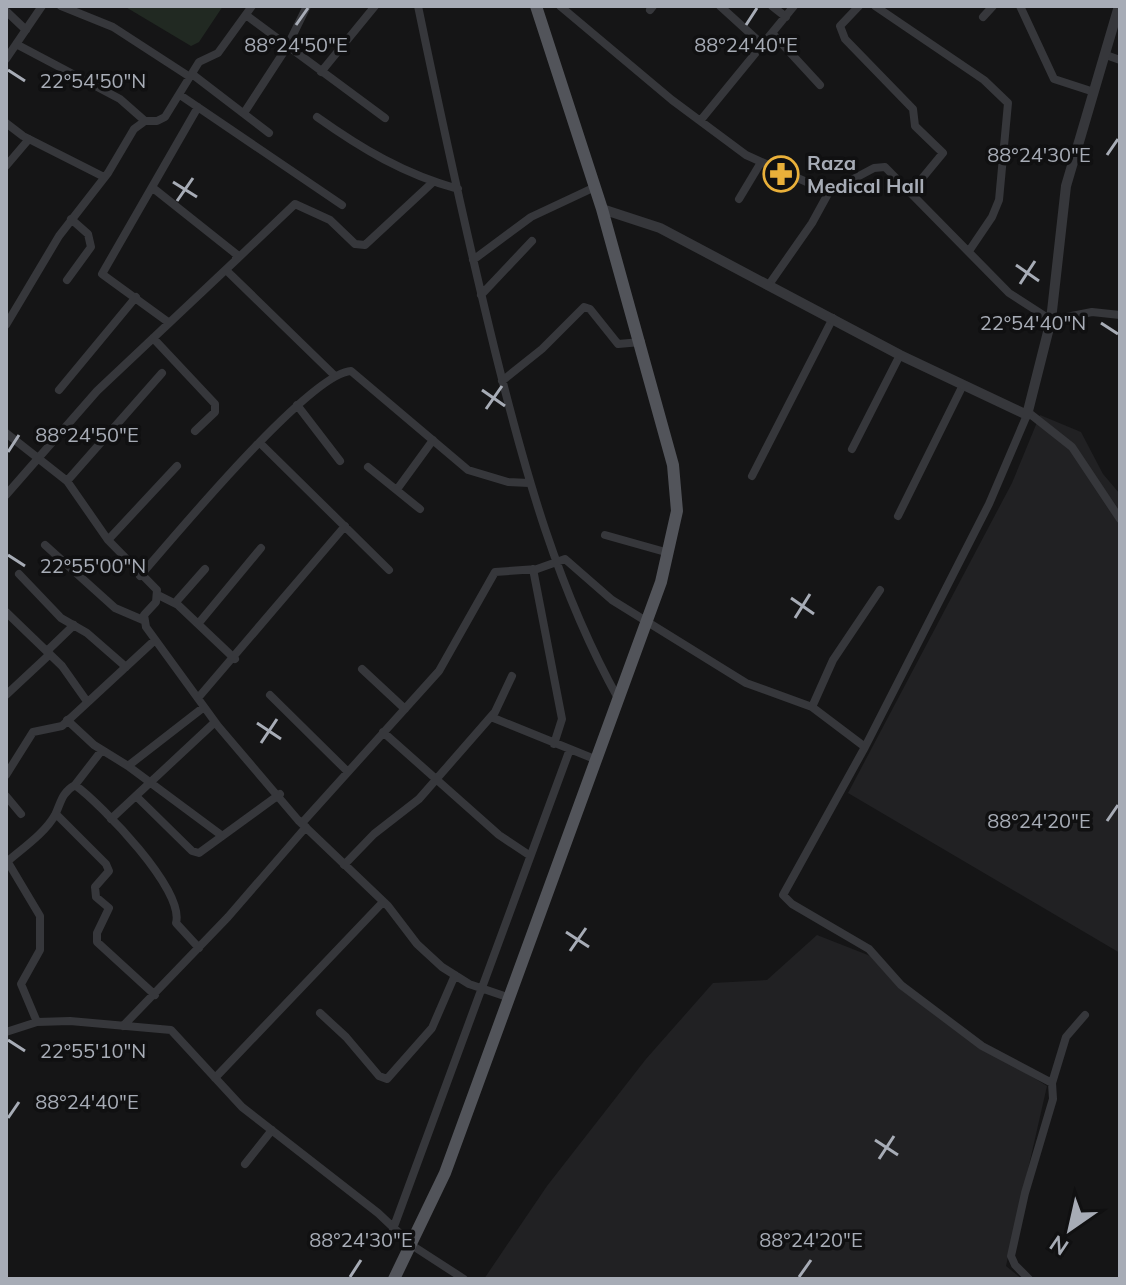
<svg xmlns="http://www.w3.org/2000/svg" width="1126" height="1285" font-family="Mulish,sans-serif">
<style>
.built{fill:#212123}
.green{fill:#212922}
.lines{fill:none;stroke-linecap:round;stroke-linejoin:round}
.minor{stroke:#36373b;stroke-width:8}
.tertiary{stroke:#36373b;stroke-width:10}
.primary{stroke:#52545a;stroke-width:12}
.ticks{fill:none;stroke:#a7acb6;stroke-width:3}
.labels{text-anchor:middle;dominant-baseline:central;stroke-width:7;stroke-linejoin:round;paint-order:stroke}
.poi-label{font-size:20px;font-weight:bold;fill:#a7acb6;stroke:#101011;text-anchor:start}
.ticks-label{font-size:20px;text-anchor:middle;fill:#a7acb6;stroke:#101011;stroke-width:7;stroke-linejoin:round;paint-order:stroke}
</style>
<rect width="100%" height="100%" fill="#151516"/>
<path class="built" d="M 1040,415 L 1081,432 L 1103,474 L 1120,494 L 1120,953 L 848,793 L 1012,483 Z
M 817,935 L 878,959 L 955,1029 L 1047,1086 L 1006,1266 L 1022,1279 L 484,1279 L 547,1186 L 646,1059 L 713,983 L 767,980 Z"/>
<path class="green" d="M 124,6 L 223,6 L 199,42 L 191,46 Z"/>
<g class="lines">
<path class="minor" d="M 61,6 L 113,27 L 190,77
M 418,6 C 442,122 467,237 495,351 C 525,472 558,591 619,700
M 560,6 L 672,100 L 746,155 L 829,192 L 874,168 L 885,167 L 1009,293 L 1051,320 L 1092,312 L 1120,315
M 720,6 L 764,46
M 772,6 L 786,17
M 859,6 L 840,26 L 845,39 L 913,109 L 915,126 L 943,153 L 910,193
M 875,6 L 984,80 L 1008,103 L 999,200 L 992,217 L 969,251
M 1020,6 L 1054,79 L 1094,92
M 650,10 L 653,6
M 6,11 L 26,30
M 246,15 L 385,118
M 983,17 L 993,6
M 773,34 L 820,85
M 16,44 L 120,99 L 145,121
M 1106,55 L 1120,60
M 6,59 L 42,6
M 321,72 L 375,6
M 192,74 L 269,133
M 180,95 L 342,205
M 244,113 L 287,47 L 307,6
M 317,117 C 362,149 404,174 458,189
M 700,121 L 794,6
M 6,123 L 23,136 L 104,177
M 6,166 L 29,139
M 739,199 L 760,164
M 236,260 L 295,204 L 330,220 L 355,244 L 365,245 L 433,182
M 473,260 L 531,217 L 595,187
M 226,270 L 334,375
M 67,280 L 91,247 L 88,234 L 71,219
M 768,286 L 812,223 L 829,192
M 481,295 L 532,241
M 168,322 L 102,274 L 198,107
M 6,325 L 59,236 L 108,173 L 134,129 L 145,121 L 157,121 L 165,117 L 199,62 L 218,53 L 252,6
M 153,338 L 215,404 L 215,412 L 195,431
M 502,381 L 542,349 L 584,307 L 590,309 L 618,344 L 641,342
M 59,390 L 136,297
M 297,405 L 340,461
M 1029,413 L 1072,447 L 1120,519
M 1027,415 L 989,504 L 865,747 L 783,895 L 792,904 L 869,949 L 901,985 L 982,1046 L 1052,1083 L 1053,1099 L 1025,1193 L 1011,1256 L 1015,1265 L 1029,1279
M 6,433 L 67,481 L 108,540 L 157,590 L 156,602 L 144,615 L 146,627 L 218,726 L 298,820 L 388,906 L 417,944 L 442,967 L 469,984 L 510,998
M 261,444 L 389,570
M 852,449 L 900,355
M 368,467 L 420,509
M 752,476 L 833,318
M 67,481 L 162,373
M 398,488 L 433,440
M 6,495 L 97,391 L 236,260 L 236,254 L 153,188
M 898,516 L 963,385
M 605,535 L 669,553
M 108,540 L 177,466
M 45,545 L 115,608 L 143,620
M 533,569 L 562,719 L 554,744
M 19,574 L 61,618 L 87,633 L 126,667
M 140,576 C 173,538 310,373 351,371 L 468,470 L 508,482 L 529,483
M 158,595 L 178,605 L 235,659
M 175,603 L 205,569
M 6,612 L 62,666 L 86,700
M 198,624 L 261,548
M 47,651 L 74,625
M 362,669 L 405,709
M 6,695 L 50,654
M 270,695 L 348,772
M 198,698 L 345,526
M 204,707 L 128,766 L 221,835
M 812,707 L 833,660 L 880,590
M 491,717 L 597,760
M 67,720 L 94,745 L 128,766
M 383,732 L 499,835 L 529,855
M 6,775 L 33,732 L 62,726 L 155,640
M 75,785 L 102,750
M 6,796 L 21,814
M 136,796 L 192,851 L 199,853 L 280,794
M 56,814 L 106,864 L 109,871 L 95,887 L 96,897 L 109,908 L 97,933 L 97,942 L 155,995
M 111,819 L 215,722
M 302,823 L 439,671 L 495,572 L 537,569 L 565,559 L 612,600 L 746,683 L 812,707 L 865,747
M 6,859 L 40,916 L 40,950 L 21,984 L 37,1022
M 8,861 C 23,848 45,833 55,815 C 61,803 61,793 75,785 C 102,805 185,890 176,923 L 199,948
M 344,865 L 374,834 L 419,799 L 495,712 L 512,676
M 320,1013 L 346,1037 L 379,1076 L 387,1079 L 432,1028 L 455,975
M 123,1026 L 228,917 L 306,827
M 6,1032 L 37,1022 L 70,1021 L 171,1030 L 242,1107 L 378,1213 L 413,1246 L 464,1279
M 215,1078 L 383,902
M 1052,1083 L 1066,1037 L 1085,1015
M 245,1164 L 272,1130
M 393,1229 L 570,749"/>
<path class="tertiary" d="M 602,209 L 660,228 L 900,355 L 1027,415 L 1051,320 L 1066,186 L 1119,6"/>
<path class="primary" d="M 394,1279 L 445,1173 L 661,582 L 677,511 L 673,465 L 602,209 L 536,6"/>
</g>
<path class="ticks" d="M 296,25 L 308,8M 746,25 L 757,8M 8,70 L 25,81M 1107,155 L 1118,139M 173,182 L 197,197M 177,201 L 193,178M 1016,265 L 1039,281M 1020,284 L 1035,261M 1101,323 L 1118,334M 482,390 L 505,406M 486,409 L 502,386M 8,452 L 19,435M 8,555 L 25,566M 791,598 L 814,614M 795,618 L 810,594M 257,723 L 281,739M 261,743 L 277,719M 1107,821 L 1118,805M 566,932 L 589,947M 570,951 L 586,928M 8,1040 L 25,1051M 8,1118 L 19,1102M 875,1140 L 898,1155M 879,1159 L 894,1136M 350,1277 L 361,1260M 799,1277 L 811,1260"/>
<defs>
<symbol id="pharmacy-ring" viewBox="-11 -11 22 22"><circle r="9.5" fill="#101011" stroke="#e9b03a" stroke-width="1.5"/><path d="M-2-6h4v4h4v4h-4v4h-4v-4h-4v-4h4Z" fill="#e9b03a"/></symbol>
</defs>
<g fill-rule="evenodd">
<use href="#pharmacy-ring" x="761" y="154" width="40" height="40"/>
</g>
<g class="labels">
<g class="poi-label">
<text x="807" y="162">Raza<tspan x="807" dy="23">Medical Hall</tspan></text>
</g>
</g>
<g class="ticks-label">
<text x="296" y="52">88°24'50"E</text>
<text x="746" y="52">88°24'40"E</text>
<text x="93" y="88">22°54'50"N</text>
<text x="1039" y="162">88°24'30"E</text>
<text x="1033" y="330">22°54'40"N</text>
<text x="87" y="442">88°24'50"E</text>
<text x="93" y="573">22°55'00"N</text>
<text x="1039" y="828">88°24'20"E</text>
<text x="93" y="1058">22°55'10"N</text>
<text x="87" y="1109">88°24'40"E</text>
<text x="361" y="1247">88°24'30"E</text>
<text x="811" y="1247">88°24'20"E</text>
</g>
<rect width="1126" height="1285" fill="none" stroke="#a7acb6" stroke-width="16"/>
<g transform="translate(1070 1229) rotate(214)" stroke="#101011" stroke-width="6" paint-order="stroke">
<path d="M0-6L14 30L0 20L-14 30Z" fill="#a7acb6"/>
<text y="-12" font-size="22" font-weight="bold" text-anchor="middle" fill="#a7acb6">N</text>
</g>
</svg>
